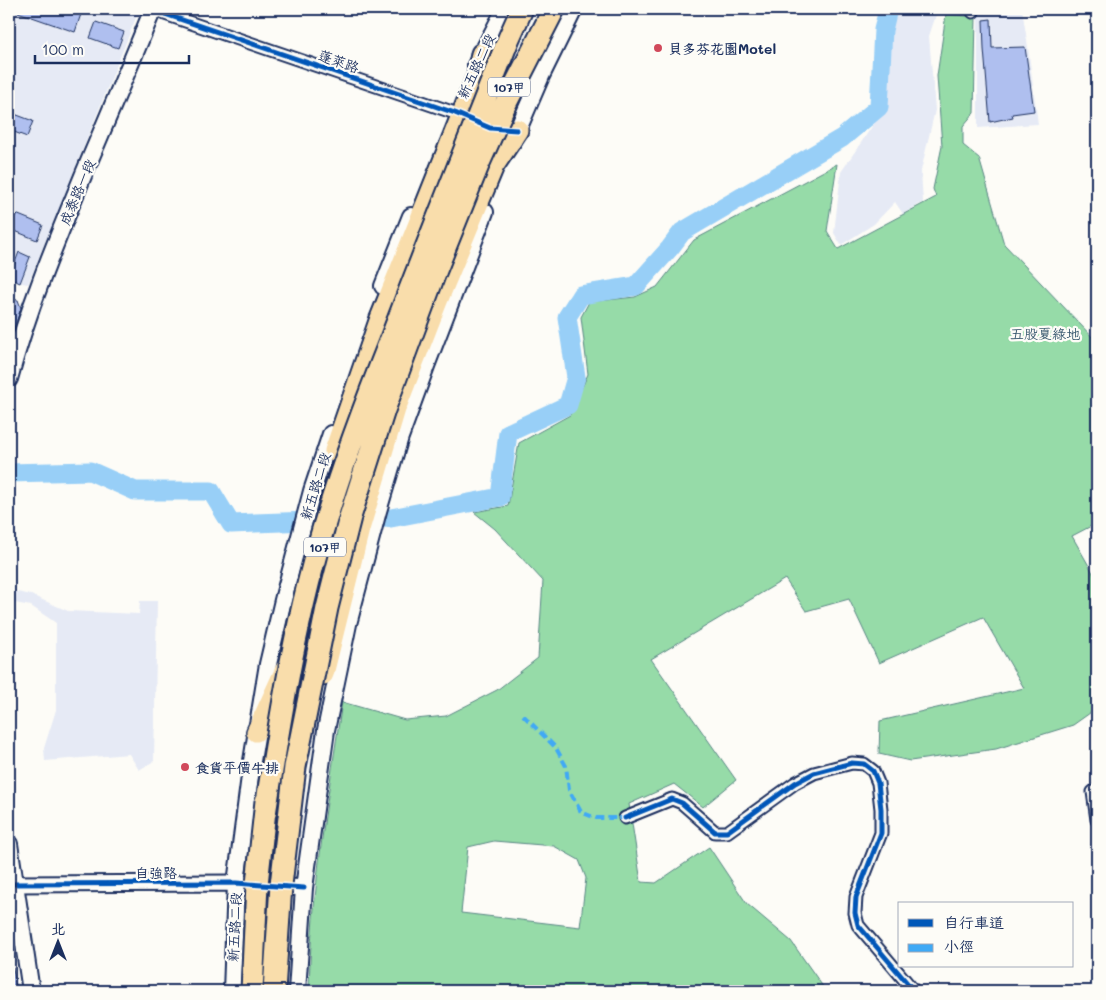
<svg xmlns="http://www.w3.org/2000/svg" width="1106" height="1000" font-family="Mali,'LXGW WenKai TC',sans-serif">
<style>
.built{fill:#e6eaf5}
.green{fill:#96dba8;stroke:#588583;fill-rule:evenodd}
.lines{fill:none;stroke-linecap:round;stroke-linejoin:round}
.river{stroke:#98cff7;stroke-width:19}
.building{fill:#afbfef;stroke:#1b2f5e}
.minor-casing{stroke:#1b2f5e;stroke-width:15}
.tertiary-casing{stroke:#1b2f5e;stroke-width:19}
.secondary-casing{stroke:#1b2f5e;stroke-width:20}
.primary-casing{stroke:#1b2f5e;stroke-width:22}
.motorway-casing{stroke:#1b2f5e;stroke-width:25}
.minor{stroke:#fdfcf7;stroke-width:11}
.tertiary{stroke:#fdfcf7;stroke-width:15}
.secondary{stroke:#fdfcf7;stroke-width:16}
.primary{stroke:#f9ddab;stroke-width:19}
.motorway{stroke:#f9ddab;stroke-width:21}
.motorway-bridge-casing{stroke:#1b2f5e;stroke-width:25;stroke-linecap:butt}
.motorway-bridge{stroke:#f9ddab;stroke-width:21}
.quiet{stroke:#3fa9f5;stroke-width:4;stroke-dasharray:8 4;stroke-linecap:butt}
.cycleway-casing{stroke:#fdfcf7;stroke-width:8}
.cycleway{stroke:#0057b8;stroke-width:5}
.poi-dot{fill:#d1495b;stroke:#fdfcf7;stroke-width:2}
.labels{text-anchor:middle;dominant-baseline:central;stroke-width:4.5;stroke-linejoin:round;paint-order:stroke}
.shield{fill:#fdfcf7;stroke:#5f6c8c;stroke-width:1}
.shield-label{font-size:12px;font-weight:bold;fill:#1b2f5e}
.poi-label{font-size:14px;font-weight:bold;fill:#1b2f5e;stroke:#fdfcf7;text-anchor:start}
.street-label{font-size:14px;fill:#1b2f5e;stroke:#fdfcf7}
.park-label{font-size:14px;fill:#3a5a70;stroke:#fdfcf7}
</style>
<rect width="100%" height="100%" fill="#fdfcf7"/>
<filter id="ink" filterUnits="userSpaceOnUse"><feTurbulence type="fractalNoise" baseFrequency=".02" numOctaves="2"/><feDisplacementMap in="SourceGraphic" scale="10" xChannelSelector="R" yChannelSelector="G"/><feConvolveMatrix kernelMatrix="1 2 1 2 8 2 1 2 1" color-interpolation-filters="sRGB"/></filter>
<g filter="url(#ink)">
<path class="built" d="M 10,9 L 126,9 L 138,13 L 28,284 L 9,281 L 9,13 Z
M 896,9 L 938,9 L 929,36 L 935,110 L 921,171 L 923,202 L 903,214 L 895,202 L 874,224 L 841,245 L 834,233 L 841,172 L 886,106 L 892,23 Z
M 978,9 L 1022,9 L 1028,47 L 1038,124 L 978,128 Z
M 9,590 L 31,595 L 68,611 L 139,614 L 140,601 L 157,601 L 154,761 L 139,770 L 129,754 L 45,761 L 44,748 L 56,710 L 56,623 L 31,606 L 9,602 Z"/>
<path class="green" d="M 946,14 L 976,17 L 974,113 L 963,126 L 963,145 L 979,158 L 1004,244 L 1097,342 L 1097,523 L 1072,536 L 1097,580 L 1097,708 L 1073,725 L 996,749 L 910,761 L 879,754 L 880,721 L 1024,688 L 983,617 L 879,663 L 849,599 L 806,611 L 785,579 L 651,659 L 736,780 L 703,807 L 674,784 L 629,804 L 641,882 L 656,883 L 709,847 L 747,904 L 791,941 L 826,991 L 309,991 C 311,894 328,798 342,702 L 405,720 L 446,716 L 497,690 L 538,658 L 543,581 L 495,529 L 474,512 L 508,506 L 519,443 L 570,415 L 588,374 L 581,317 L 589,302 L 635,297 L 657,287 L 694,240 L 837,164 L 827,231 L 838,249 L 936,197 L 933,189 L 942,146 L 937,76 ZM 494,841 L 554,846 L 579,860 L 586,878 L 580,927 L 461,913 L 468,847 Z"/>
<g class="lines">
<path class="river" d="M 9,473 L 90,471 L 135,491 L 211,491 L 231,524 L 391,518 L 500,497 L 508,433 L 568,405 L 576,377 L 567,317 L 581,295 L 636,286 L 670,248 L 682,232 L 842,138 L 879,107 L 883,30 L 888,9"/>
</g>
<path class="building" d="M 12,9 L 66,9 L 81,14 L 75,32 L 12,10 Z
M 991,19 L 992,48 L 1025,47 L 1034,111 L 1012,114 L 1013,117 L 990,122 L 984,49 L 983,20 Z
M 96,22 L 124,32 L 118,48 L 90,38 Z
M 9,112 L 33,121 L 27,137 L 9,130 Z
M 16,214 L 43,225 L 37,240 L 10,229 Z
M 19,252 L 30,257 L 20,283 L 9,278 Z
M 9,299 L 18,300 L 21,308 L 9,344 Z
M 9,968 L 13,968 L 17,991 L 9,991 Z"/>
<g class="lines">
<defs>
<path id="minor" d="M 973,9 L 973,12
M 153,10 L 455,113 L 465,118
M 1093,792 L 1097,820
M 625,818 L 672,799 L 682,803 L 715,832 L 727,832 L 795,783 L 814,773 L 852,763 L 864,764 L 873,771 L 878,783 L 881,809 L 881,833 L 856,897 L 855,913 L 858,925 L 914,991"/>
<path id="tertiary" d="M 9,884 L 236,883 L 304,888"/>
<path id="secondary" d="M 476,65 L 505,9
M 513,141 L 541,76 L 574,9
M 383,286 L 411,216
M 9,379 C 28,308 57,239 85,171 C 108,117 131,63 153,9
M 9,844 L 31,991
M 232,991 L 236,883 L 252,761 L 268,664 L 283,600 L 312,491 L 331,434
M 297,991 L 304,888 L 326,730 L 348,624 L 378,511 L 400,437 L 426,366 L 485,212"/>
<path id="primary" d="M 256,732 L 285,669"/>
<path id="motorway" d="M 335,451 L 380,321 L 478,76 L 482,54
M 323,674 L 359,529 L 395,409 L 437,301 L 493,166 L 517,130"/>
</defs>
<use href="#minor" class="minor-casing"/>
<use href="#tertiary" class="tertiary-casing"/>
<use href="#secondary" class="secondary-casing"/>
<use href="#primary" class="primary-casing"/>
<use href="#motorway" class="motorway-casing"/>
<use href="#minor" class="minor"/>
<use href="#tertiary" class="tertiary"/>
<use href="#secondary" class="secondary"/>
<use href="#primary" class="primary"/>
<use href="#motorway" class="motorway"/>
<defs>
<path id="motorway-bridge" d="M 265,814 C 281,713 297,611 328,513 C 346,453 369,394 392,336 C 430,236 470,137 509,38 L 522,9
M 252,991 L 257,884 L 266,801
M 274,991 L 281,885 L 295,767 L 327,608 L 350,517 L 384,410 L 436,270 L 479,163 L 505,105 L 554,9"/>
</defs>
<use href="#motorway-bridge" class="motorway-bridge-casing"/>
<use href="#motorway-bridge" class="motorway-bridge"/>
<path class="quiet" d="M 523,715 L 556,748 L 566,766 L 569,790 L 581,812 L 596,818 L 625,818"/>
<defs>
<path id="cycleway" d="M 153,10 L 455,113 L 490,128 L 517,130
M 625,818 L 672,799 L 682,803 L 715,832 L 727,832 L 795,783 L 814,773 L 852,763 L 864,764 L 873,771 L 878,783 L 881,809 L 881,833 L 856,897 L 855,913 L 858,925 L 914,991
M 9,884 L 236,883 L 304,888"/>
</defs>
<use href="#cycleway" class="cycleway-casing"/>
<use href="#cycleway" class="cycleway"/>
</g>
</g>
<g class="poi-dot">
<circle cx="658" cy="48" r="5"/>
<circle cx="185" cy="767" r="5"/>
</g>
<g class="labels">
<g class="shield">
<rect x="488" y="77.5" width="42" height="19" rx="4"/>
<rect x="304" y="537.5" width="42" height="19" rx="4"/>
</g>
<g class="shield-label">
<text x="509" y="87">107甲</text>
<text x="325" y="547">107甲</text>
</g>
<g class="poi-label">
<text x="668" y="48">貝多芬花園Motel</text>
<text x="195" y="767">食貨平價牛排</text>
</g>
<g class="street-label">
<text transform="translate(339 61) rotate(19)">蓬萊路</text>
<text transform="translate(476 66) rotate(-65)">新五路二段</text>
<text transform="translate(77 192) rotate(-67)">成泰路一段</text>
<text transform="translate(315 486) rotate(-73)">新五路二段</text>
<text x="156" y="872">自強路</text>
<text transform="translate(234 927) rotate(-87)">新五路二段</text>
</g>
<g class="park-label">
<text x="1045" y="333">五股夏綠地</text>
</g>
</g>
<rect width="1106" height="1000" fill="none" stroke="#fdfcf7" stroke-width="30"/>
<rect x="15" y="15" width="1076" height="970" fill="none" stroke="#1b2f5e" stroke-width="2" filter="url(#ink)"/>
<rect x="898" y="902" width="175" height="65" fill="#fdfcf7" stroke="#a3aaba"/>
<rect x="908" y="919" width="25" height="8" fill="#0057b8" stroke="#a3aaba"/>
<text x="944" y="928" font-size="15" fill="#1b2f5e">自行車道</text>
<rect x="908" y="944" width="25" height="8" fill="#3fa9f5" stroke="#a3aaba"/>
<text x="944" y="952" font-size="15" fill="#1b2f5e">小徑</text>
<g transform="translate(58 942)" stroke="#fdfcf7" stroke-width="4" paint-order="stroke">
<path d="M0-4L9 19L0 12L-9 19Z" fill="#1b2f5e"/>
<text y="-8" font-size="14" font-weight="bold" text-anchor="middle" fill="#1b2f5e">北</text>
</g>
<path d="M35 55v8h154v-8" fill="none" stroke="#1b2f5e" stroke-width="2.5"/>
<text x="42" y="55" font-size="15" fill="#1b2f5e" stroke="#fdfcf7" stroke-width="4" paint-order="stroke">100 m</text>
</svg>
